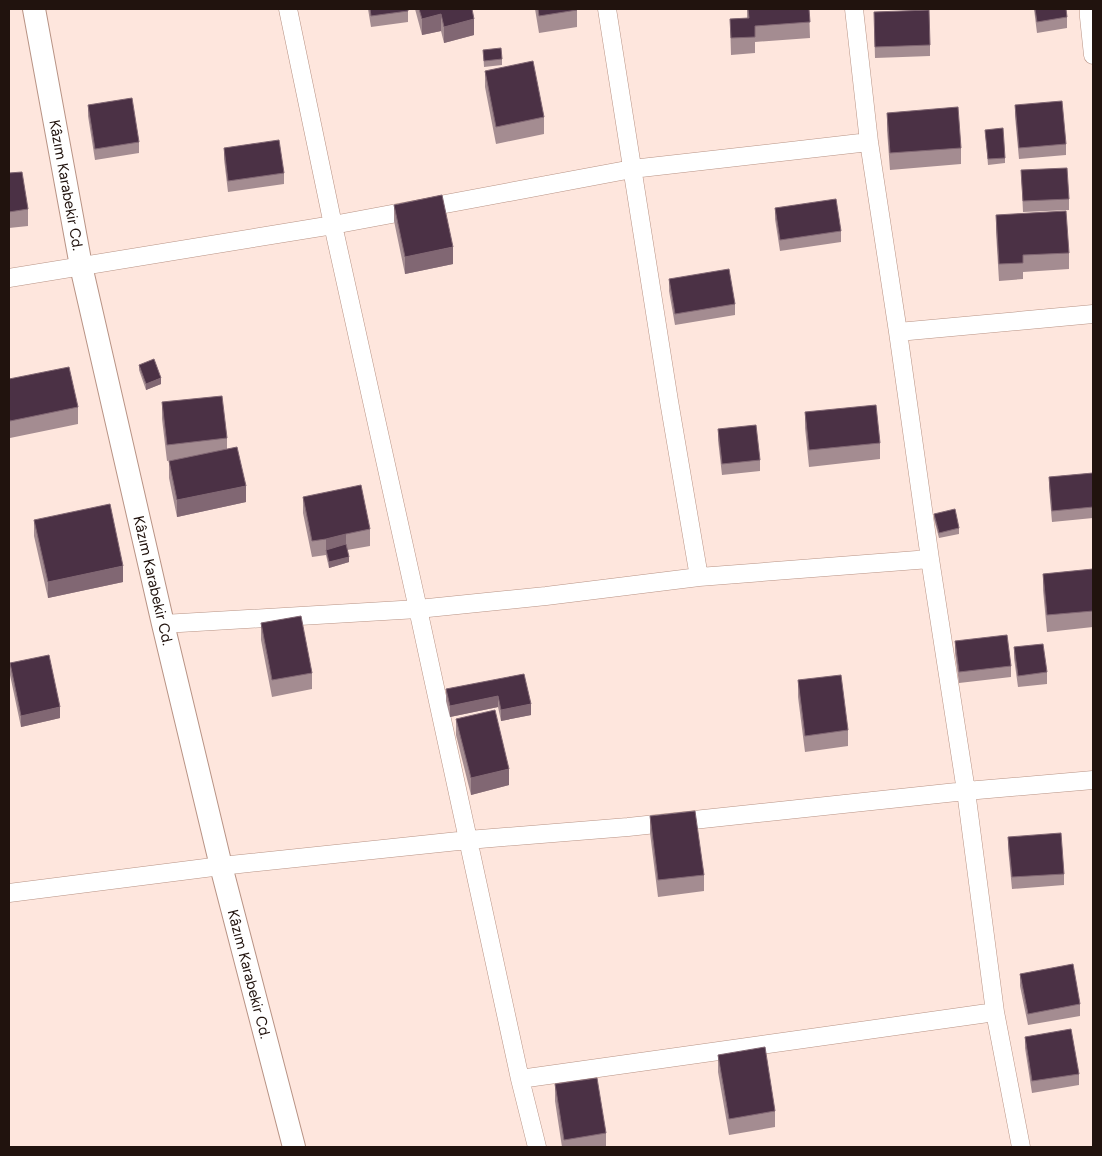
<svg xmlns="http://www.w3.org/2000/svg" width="1102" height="1156" font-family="Figtree,sans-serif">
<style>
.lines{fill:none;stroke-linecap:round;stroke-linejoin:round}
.minor-casing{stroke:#b89385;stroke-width:19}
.tertiary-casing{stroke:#b89385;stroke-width:24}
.minor{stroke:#fff;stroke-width:18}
.tertiary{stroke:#fff;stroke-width:22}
.wall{fill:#a48c91}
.shaded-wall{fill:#816773}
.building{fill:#4b3145;stroke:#816773}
.labels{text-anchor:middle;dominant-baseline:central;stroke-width:5;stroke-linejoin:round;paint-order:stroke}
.street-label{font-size:15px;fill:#21130e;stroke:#fff}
</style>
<rect width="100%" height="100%" fill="#fee6dd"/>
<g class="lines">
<defs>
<path id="minor" d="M 288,9 L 333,225 L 418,609 L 520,1079 L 537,1147
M 607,9 L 669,401 L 699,577
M 854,9 L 869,142 L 898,332 L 930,559 L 966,791 L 995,1012 L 1021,1147
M 1089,9 L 1089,17 L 1093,55
M 9,278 L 333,225 L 632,169 L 869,142
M 898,332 L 1093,314
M 163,624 L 418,609 L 546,596 L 699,577 L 930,559
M 9,893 L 221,866 L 468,840 L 628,827 L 966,791 L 1093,780
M 520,1079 L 995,1012"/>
<g id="tertiary">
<path id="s1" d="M 34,9 L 81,266 L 163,624 L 221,866 L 294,1147"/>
</g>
</defs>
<use href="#minor" class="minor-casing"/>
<use href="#tertiary" class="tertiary-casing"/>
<use href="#minor" class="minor"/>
<use href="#tertiary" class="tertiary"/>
</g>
<path class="wall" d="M 368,9 L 408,9 L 408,22 L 371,27 Z
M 415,9 L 472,9 L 474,35 L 444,43 L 441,31 L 422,35 Z
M 535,9 L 577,9 L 577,27 L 539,33 Z
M 747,9 L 809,9 L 810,38 L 755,42 L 755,53 L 731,55 L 730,19 L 747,18 Z
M 1034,9 L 1066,9 L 1067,17 L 1067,28 L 1037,33 Z
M 874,23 L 930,45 L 930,56 L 875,58 Z
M 483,50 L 502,59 L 502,65 L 484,67 Z
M 485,71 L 544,117 L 544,134 L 496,144 L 485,87 Z
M 88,105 L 139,142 L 139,153 L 95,160 L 88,116 Z
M 1015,105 L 1066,144 L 1066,155 L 1019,159 L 1015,116 Z
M 887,113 L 961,148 L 961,164 L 890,170 L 887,130 Z
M 985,130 L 1005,158 L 1005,163 L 988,165 Z
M 224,148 L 284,173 L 284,184 L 228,192 L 224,159 Z
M 1021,170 L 1069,199 L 1069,210 L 1023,212 Z
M 9,173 L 28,209 L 28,226 L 9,228 Z
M 394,205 L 453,264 L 405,274 L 394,221 Z
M 775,208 L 841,231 L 841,242 L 780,251 L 775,219 Z
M 996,215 L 1069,253 L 1069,269 L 1023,272 L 1023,279 L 999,281 L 996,232 Z
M 669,279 L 735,304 L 735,315 L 675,325 L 669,291 Z
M 139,365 L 161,384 L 146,390 L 139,370 Z
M 9,379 L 78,407 L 78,424 L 10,438 L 9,433 Z
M 162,402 L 227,438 L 227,449 L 246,502 L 177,517 L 169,478 L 169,461 L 176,460 L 167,461 L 162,419 Z
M 805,412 L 880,443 L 880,459 L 809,467 L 805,428 Z
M 718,429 L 760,460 L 760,471 L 722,475 L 718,440 Z
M 1093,473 L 1093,518 L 1052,522 L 1049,488 L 1049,477 Z
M 303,497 L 370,529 L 370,546 L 347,550 L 349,562 L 329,568 L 326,555 L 312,557 L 303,513 Z
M 934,514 L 959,528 L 959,534 L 939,538 L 934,519 Z
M 34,520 L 123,582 L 48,598 L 34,536 Z
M 1093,569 L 1093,627 L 1047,632 L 1043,590 L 1043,574 Z
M 261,623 L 312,673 L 312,689 L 272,697 L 261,640 Z
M 955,641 L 1011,666 L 1011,677 L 959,683 L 955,653 Z
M 1014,647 L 1047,672 L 1047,684 L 1018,687 L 1014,658 Z
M 10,663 L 60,718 L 21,727 L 10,675 Z
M 524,674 L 531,715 L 501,721 L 498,707 L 450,717 L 446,701 L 446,689 Z
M 798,680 L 848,730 L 848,746 L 805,752 L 798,697 Z
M 456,719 L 509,785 L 471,795 L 456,735 Z
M 650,816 L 704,875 L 704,891 L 658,897 L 650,833 Z
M 1008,837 L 1064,874 L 1064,885 L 1012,889 L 1008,848 Z
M 1020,974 L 1080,1004 L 1080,1016 L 1028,1025 L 1020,986 Z
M 1025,1037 L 1079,1074 L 1079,1085 L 1032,1093 L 1025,1048 Z
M 718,1055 L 775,1111 L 775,1127 L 729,1135 L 718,1072 Z
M 555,1084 L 606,1133 L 606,1147 L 562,1147 L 555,1101 Z"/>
<path class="shaded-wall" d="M 441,14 L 441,31 L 422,35 L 422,19 Z
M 474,19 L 474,35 L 444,43 L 444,27 Z
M 453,247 L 453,264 L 405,274 L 405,257 Z
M 161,378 L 161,384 L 146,390 L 146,384 Z
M 246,486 L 246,502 L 177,517 L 177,500 Z
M 346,534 L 346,550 L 326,550 L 326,539 Z
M 349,557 L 349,562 L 329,568 L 329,562 Z
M 123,566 L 123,582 L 48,598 L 48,582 Z
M 498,696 L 498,707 L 450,717 L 450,706 Z
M 531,704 L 531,715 L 501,721 L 501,710 Z
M 60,707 L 60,718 L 21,727 L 21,716 Z
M 509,769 L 509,785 L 471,795 L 471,778 Z"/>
<path class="building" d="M 370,9 L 408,9 L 408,11 L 371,16 Z
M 419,9 L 472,9 L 474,19 L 444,27 L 441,14 L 422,19 Z
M 538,9 L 577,9 L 577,10 L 539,16 Z
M 748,9 L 809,9 L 810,22 L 755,26 L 755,37 L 731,38 L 730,19 L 749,18 Z
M 1035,9 L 1066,9 L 1067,17 L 1037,22 Z
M 929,10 L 930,45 L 875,47 L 874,12 Z
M 501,48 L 502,59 L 484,61 L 483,50 Z
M 533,61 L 544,117 L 496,127 L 485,71 Z
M 132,98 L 139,142 L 95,149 L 88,105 Z
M 1062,101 L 1066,144 L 1019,148 L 1015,105 Z
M 958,107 L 961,148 L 890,153 L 887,113 Z
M 1003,128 L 1005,158 L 988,159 L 985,130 Z
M 279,140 L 284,173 L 228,181 L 224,148 Z
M 1067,168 L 1069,199 L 1023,201 L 1021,170 Z
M 22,172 L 28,209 L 9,212 L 9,173 Z
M 442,195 L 453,247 L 405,257 L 394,205 Z
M 836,199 L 841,231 L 780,240 L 775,208 Z
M 1066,211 L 1069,253 L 1023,255 L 1023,263 L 999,264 L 996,215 Z
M 729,269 L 735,304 L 675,314 L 669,279 Z
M 154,359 L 161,378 L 146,384 L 139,365 Z
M 69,367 L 78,407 L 10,421 L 9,417 L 9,379 Z
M 222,396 L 227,438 L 167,445 L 162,402 Z
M 876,405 L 880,443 L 809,450 L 805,412 Z
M 756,425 L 760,460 L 722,464 L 718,429 Z
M 237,447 L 246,486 L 177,500 L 169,461 Z
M 1093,473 L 1093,507 L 1052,511 L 1049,477 Z
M 361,485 L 370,529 L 346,534 L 326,539 L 312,541 L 303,497 Z
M 110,504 L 123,566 L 48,582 L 34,520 Z
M 955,509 L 959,528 L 939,533 L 934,514 Z
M 346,544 L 349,557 L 329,562 L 326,550 Z
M 1093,569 L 1093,611 L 1047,615 L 1043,574 Z
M 301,616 L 312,673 L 272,680 L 261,623 Z
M 1007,635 L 1011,666 L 959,672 L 955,641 Z
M 1043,644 L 1047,672 L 1018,676 L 1014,647 Z
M 49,655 L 60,707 L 21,716 L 10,663 Z
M 524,674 L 531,704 L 501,710 L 498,696 L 450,706 L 446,689 Z
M 841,675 L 848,730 L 805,736 L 798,680 Z
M 495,710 L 509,769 L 471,778 L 456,719 Z
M 695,811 L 704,875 L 658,880 L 650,816 Z
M 1061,833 L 1064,874 L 1012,877 L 1008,837 Z
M 1073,964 L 1080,1004 L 1028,1014 L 1020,974 Z
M 1071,1029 L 1079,1074 L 1032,1081 L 1025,1037 Z
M 765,1047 L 775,1111 L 729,1119 L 718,1055 Z
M 597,1078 L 606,1133 L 564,1140 L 555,1084 Z"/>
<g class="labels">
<g class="street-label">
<text stroke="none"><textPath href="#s1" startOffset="179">Kâzım Karabekir Cd.</textPath></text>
<text stroke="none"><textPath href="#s1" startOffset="584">Kâzım Karabekir Cd.</textPath></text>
<text stroke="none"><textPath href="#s1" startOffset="989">Kâzım Karabekir Cd.</textPath></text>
</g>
</g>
<rect width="1102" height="1156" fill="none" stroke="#21130e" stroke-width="20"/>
</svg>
